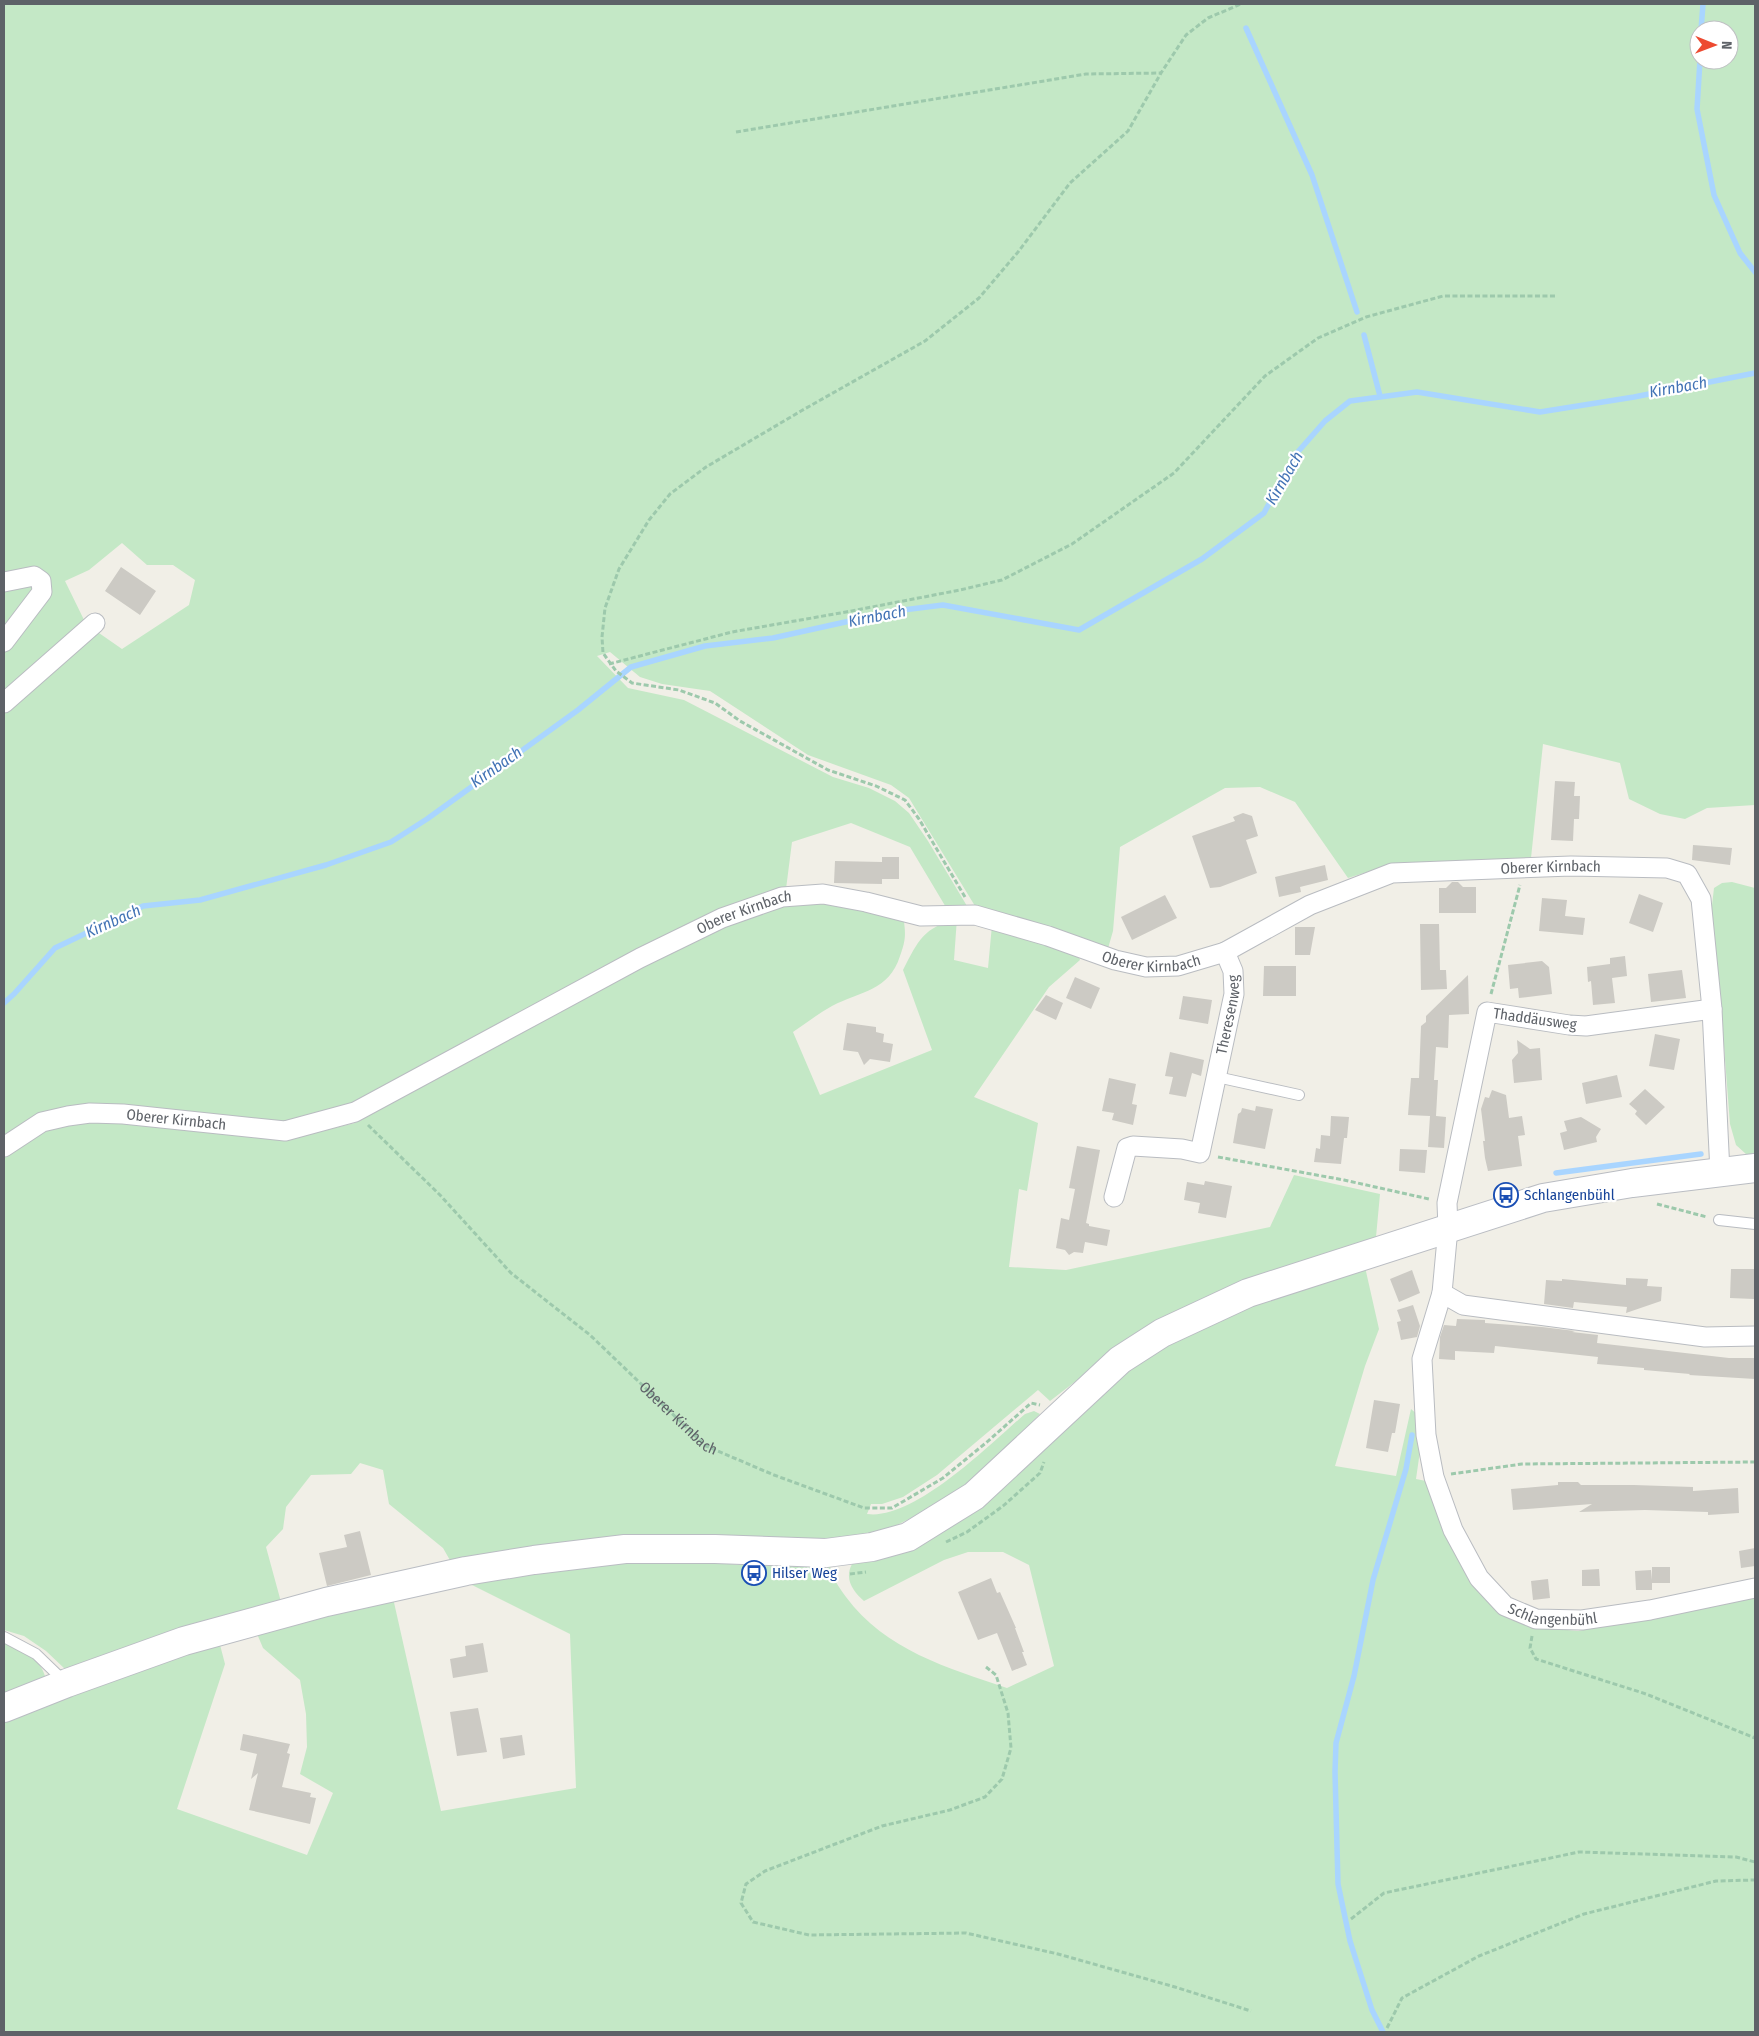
<svg xmlns="http://www.w3.org/2000/svg" width="1759" height="2036" font-family="'Fira Sans Condensed',sans-serif">
<style>
.green{fill:#c4e8c6;fill-rule:evenodd}
.lines{fill:none;stroke-linecap:round;stroke-linejoin:round}
.stream{stroke:#a9d5ff;stroke-width:5.5}
.building{fill:#cccac4}
.lane-casing{stroke:#b9bcc1;stroke-width:12}
.street-casing{stroke:#b9bcc1;stroke-width:21}
.secondary-casing{stroke:#babdc3;stroke-width:30}
.path{stroke:#9dc9ac;stroke-width:3;stroke-dasharray:5 2.5;stroke-linecap:butt}
.lane{stroke:#fff;stroke-width:10}
.street{stroke:#fff;stroke-width:19}
.secondary{stroke:#fff;stroke-width:28}
.labels{text-anchor:middle;dominant-baseline:central;stroke-width:4.5;stroke-linejoin:round;paint-order:stroke}
.street-label{font-size:15px;fill:#5e6268;stroke:#fff}
.transit-label{font-size:15px;fill:#164399;stroke:#fff;text-anchor:start}
.water-label{font-size:16px;font-style:italic;fill:#4273b5;stroke:#fff}
</style>
<rect width="100%" height="100%" fill="#f1efe7"/>
<path class="green" d="M 4,4 L 1755,4 L 1755,805 L 1707,808 L 1685,819 L 1660,814 L 1629,799 L 1620,763 L 1543,744 L 1531,858 L 1396,863 L 1348,878 L 1295,802 L 1260,787 L 1225,788 L 1120,847 L 1113,931 L 1107,952 L 975,906 L 909,798 L 891,785 L 808,755 L 710,691 L 662,684 L 640,677 L 610,652 L 597,656 L 628,688 L 684,700 L 833,777 L 869,788 L 895,801 L 909,813 L 928,841 L 967,906 L 947,909 L 910,847 L 851,823 L 792,842 L 786,889 L 364,1103 L 301,1123 L 87,1110 L 4,1143 ZM 1699,30 L 1729,30 L 1729,60 L 1699,60 ZM 122,543 L 147,565 L 173,565 L 195,580 L 189,605 L 122,649 L 86,624 L 65,581 L 89,570 Z
M 1732,882 L 1755,888 L 1755,1155 L 1746,1154 L 1736,1145 L 1730,1124 L 1721,1007 L 1710,923 L 1714,888 L 1722,883 Z
M 829,901 L 880,909 L 904,922 C 906,936 905,942 900,956 C 889,991 861,991 832,1006 C 818,1014 806,1023 793,1032 L 820,1095 L 932,1050 L 903,970 C 919,939 923,929 957,918 L 954,960 L 988,968 L 992,925 L 1078,954 L 1080,960 L 1049,987 L 974,1097 L 1038,1123 L 1027,1191 L 1019,1189 L 1009,1267 L 1066,1270 L 1270,1227 L 1294,1175 L 1380,1194 L 1376,1237 L 1246,1283 L 1120,1347 L 1050,1401 L 1038,1390 L 937,1475 L 903,1497 L 882,1504 L 871,1504 L 867,1514 C 914,1521 990,1444 1025,1414 L 1034,1411 L 1040,1414 L 989,1466 L 955,1493 L 929,1509 L 893,1527 L 863,1536 L 828,1541 L 649,1534 L 561,1543 L 451,1562 L 443,1548 L 389,1504 L 383,1470 L 360,1463 L 351,1474 L 311,1475 L 286,1507 L 283,1529 L 266,1547 L 281,1602 C 207,1621 138,1641 65,1669 L 46,1651 L 24,1636 L 4,1630 L 4,1153 L 53,1125 L 91,1120 L 306,1135 L 355,1123 L 384,1102 L 717,924 L 784,903 Z
M 1365,1267 L 1379,1329 L 1365,1366 L 1335,1466 L 1396,1476 L 1411,1409 L 1419,1416 L 1421,1444 L 1416,1479 L 1431,1482 L 1475,1583 L 1509,1618 L 1546,1628 L 1578,1631 L 1755,1596 L 1755,2032 L 4,2032 L 4,1718 L 219,1641 L 225,1664 L 177,1809 L 307,1855 L 333,1793 L 300,1774 L 307,1747 L 306,1714 L 300,1680 L 263,1648 L 255,1629 L 393,1598 L 441,1811 L 576,1788 L 570,1634 L 464,1581 L 624,1561 L 682,1561 L 745,1565 L 830,1566 C 833,1579 838,1586 846,1597 C 885,1650 948,1668 1007,1688 L 1054,1666 L 1029,1565 L 1003,1552 L 968,1552 L 944,1560 L 864,1601 C 853,1591 844,1579 852,1564 L 897,1552 L 1091,1395 L 1165,1345 L 1248,1308 Z
M 4,1643 C 22,1651 42,1658 46,1680 L 4,1700 Z"/>
<g class="lines">
<path class="stream" d="M 1246,28 L 1312,175 L 1357,312
M 1701,30 L 1703,4
M 1700,60 L 1697,109 L 1714,195 L 1740,253 L 1755,272
M 1364,335 L 1380,396
M 4,1003 L 14,994 L 55,948 L 143,906 L 200,900 L 326,865 L 391,842 L 427,819 L 578,710 L 631,667 L 705,646 L 773,638 L 895,611 L 943,605 L 1079,630 L 1202,559 L 1264,513 L 1296,454 L 1325,421 L 1350,401 L 1417,392 L 1540,412 L 1634,397 L 1755,373
M 1556,1173 L 1701,1154
M 1383,2032 L 1372,2010 L 1350,1941 L 1338,1884 L 1335,1772 L 1336,1743 L 1354,1676 L 1373,1580 L 1406,1469 L 1412,1435"/>
</g>
<path class="building" d="M 121,567 L 156,591 L 140,615 L 105,591 Z
M 1555,781 L 1575,782 L 1574,796 L 1580,796 L 1579,819 L 1574,819 L 1573,841 L 1551,840 Z
M 1243,813 L 1252,816 L 1258,836 L 1246,840 L 1257,873 L 1220,887 L 1210,888 L 1192,836 L 1235,821 L 1233,817 Z
M 1693,845 L 1732,848 L 1730,865 L 1692,860 Z
M 882,857 L 899,857 L 899,879 L 882,879 L 882,884 L 834,883 L 835,861 L 882,862 Z
M 1325,865 L 1328,880 L 1300,887 L 1301,892 L 1279,897 L 1275,877 Z
M 1452,882 L 1458,882 L 1463,887 L 1476,887 L 1476,913 L 1439,913 L 1439,888 L 1446,888 Z
M 1639,894 L 1663,903 L 1653,932 L 1629,923 Z
M 1165,895 L 1177,918 L 1132,940 L 1121,917 Z
M 1542,898 L 1567,900 L 1565,916 L 1585,918 L 1583,935 L 1539,931 Z
M 1420,924 L 1439,924 L 1440,970 L 1446,970 L 1447,989 L 1421,990 Z
M 1295,927 L 1315,927 L 1310,955 L 1295,955 Z
M 1625,956 L 1627,976 L 1612,978 L 1615,1003 L 1593,1005 L 1591,981 L 1588,982 L 1587,967 L 1610,964 L 1610,958 Z
M 1542,961 L 1549,967 L 1552,994 L 1519,998 L 1518,988 L 1510,989 L 1508,965 Z
M 1264,966 L 1296,966 L 1296,996 L 1263,996 Z
M 1682,970 L 1686,998 L 1651,1002 L 1648,974 Z
M 1468,975 L 1469,1014 L 1449,1015 L 1448,1048 L 1436,1047 L 1434,1080 L 1438,1080 L 1436,1116 L 1446,1117 L 1444,1148 L 1428,1147 L 1430,1116 L 1408,1115 L 1411,1078 L 1419,1078 L 1421,1026 L 1426,1022 L 1426,1016 Z
M 1075,977 L 1100,988 L 1091,1009 L 1066,998 Z
M 1046,995 L 1063,1003 L 1056,1020 L 1035,1010 Z
M 1183,996 L 1212,1000 L 1208,1024 L 1179,1019 Z
M 847,1023 L 876,1027 L 876,1032 L 884,1034 L 883,1042 L 893,1044 L 890,1062 L 870,1059 L 864,1065 L 858,1052 L 843,1050 Z
M 1655,1034 L 1680,1039 L 1674,1070 L 1649,1066 Z
M 1517,1040 L 1530,1049 L 1540,1048 L 1542,1080 L 1514,1083 L 1512,1060 L 1518,1053 Z
M 1170,1052 L 1204,1060 L 1201,1076 L 1192,1073 L 1186,1097 L 1169,1094 L 1173,1077 L 1165,1076 Z
M 1617,1075 L 1622,1097 L 1586,1104 L 1582,1083 Z
M 1109,1078 L 1136,1084 L 1132,1104 L 1137,1105 L 1133,1125 L 1112,1120 L 1114,1113 L 1102,1111 Z
M 1645,1089 L 1665,1107 L 1646,1125 L 1635,1114 L 1637,1111 L 1629,1104 Z
M 1492,1090 L 1506,1095 L 1509,1118 L 1522,1116 L 1525,1135 L 1518,1136 L 1522,1166 L 1488,1171 L 1485,1158 L 1483,1141 L 1485,1141 L 1481,1109 L 1485,1097 L 1489,1098 Z
M 1256,1106 L 1273,1109 L 1265,1149 L 1233,1143 L 1238,1114 L 1241,1112 L 1242,1108 L 1255,1111 Z
M 1331,1116 L 1349,1117 L 1347,1138 L 1344,1138 L 1341,1164 L 1314,1162 L 1316,1148 L 1320,1149 L 1321,1135 L 1330,1136 Z
M 1581,1117 L 1601,1129 L 1596,1137 L 1597,1142 L 1564,1150 L 1560,1133 L 1567,1131 L 1564,1121 Z
M 1077,1146 L 1100,1150 L 1086,1223 L 1089,1224 L 1089,1226 L 1110,1230 L 1107,1246 L 1085,1242 L 1083,1253 L 1074,1252 L 1069,1255 L 1065,1250 L 1056,1248 L 1061,1218 L 1069,1220 L 1075,1189 L 1069,1188 Z
M 1400,1149 L 1427,1150 L 1425,1173 L 1399,1171 Z
M 1205,1181 L 1232,1186 L 1226,1218 L 1198,1213 L 1200,1203 L 1184,1200 L 1187,1182 L 1204,1185 Z
M 1731,1269 L 1755,1269 L 1754,1299 L 1730,1298 Z
M 1412,1270 L 1420,1293 L 1399,1302 L 1390,1279 Z
M 1626,1278 L 1648,1279 L 1647,1286 L 1662,1287 L 1661,1301 L 1626,1313 L 1627,1307 L 1574,1302 L 1573,1308 L 1544,1304 L 1546,1280 L 1562,1281 L 1562,1279 L 1626,1285 Z
M 1413,1305 L 1420,1326 L 1417,1337 L 1401,1340 L 1397,1322 L 1401,1321 L 1397,1310 Z
M 1457,1319 L 1485,1320 L 1485,1323 L 1542,1327 L 1575,1331 L 1572,1332 L 1598,1335 L 1597,1343 L 1729,1358 L 1755,1358 L 1755,1379 L 1689,1375 L 1690,1374 L 1644,1370 L 1644,1368 L 1597,1364 L 1598,1357 L 1495,1346 L 1494,1353 L 1455,1351 L 1455,1360 L 1439,1359 L 1440,1337 L 1444,1325 L 1456,1326 Z
M 1374,1400 L 1400,1404 L 1395,1433 L 1392,1433 L 1388,1452 L 1366,1448 Z
M 1558,1482 L 1578,1482 L 1581,1485 L 1634,1485 L 1693,1487 L 1693,1491 L 1738,1488 L 1739,1513 L 1708,1515 L 1708,1512 L 1645,1510 L 1579,1512 L 1592,1504 L 1513,1510 L 1511,1489 L 1558,1485 Z
M 360,1531 L 371,1575 L 327,1586 L 319,1553 L 347,1547 L 344,1535 Z
M 1755,1548 L 1755,1566 L 1741,1568 L 1739,1551 Z
M 1652,1567 L 1670,1567 L 1670,1583 L 1652,1583 L 1652,1590 L 1636,1590 L 1635,1571 L 1651,1570 L 1652,1580 Z
M 1599,1569 L 1600,1586 L 1582,1586 L 1582,1570 Z
M 991,1578 L 997,1593 L 1000,1592 L 1016,1628 L 1015,1628 L 1024,1652 L 1022,1652 L 1027,1665 L 1012,1671 L 997,1633 L 978,1640 L 958,1592 Z
M 1548,1579 L 1550,1598 L 1533,1600 L 1531,1581 Z
M 483,1643 L 488,1672 L 453,1678 L 450,1659 L 466,1656 L 465,1646 Z
M 478,1708 L 487,1752 L 457,1756 L 450,1712 Z
M 243,1734 L 290,1744 L 287,1753 L 290,1754 L 282,1787 L 311,1793 L 310,1797 L 316,1798 L 310,1824 L 249,1810 L 258,1773 L 251,1779 L 257,1754 L 240,1750 Z
M 522,1735 L 525,1755 L 503,1759 L 500,1738 Z"/>
<g class="lines">
<defs>
<path id="lane" d="M 1217,1077 L 1299,1095
M 1719,1220 L 1755,1224
M 4,1637 L 36,1654 L 64,1681"/>
<g id="street">
<path d="M 4,582 L 34,576 L 41,581 L 42,592 L 4,642"/>
<path d="M 4,703 L 95,623"/>
<path id="s2" d="M 1712,1009 L 1586,1026 L 1569,1025 L 1487,1012 L 1447,1203 L 1448,1228 L 1442,1293 L 1422,1359 L 1426,1435 L 1434,1477 L 1453,1530 L 1479,1578 L 1505,1606 L 1536,1619 L 1582,1620 L 1650,1610 L 1755,1588"/>
<path id="s3" d="M 4,1147 L 42,1122 L 68,1116 L 90,1113 L 123,1114 L 285,1131 L 355,1112 L 640,958 L 722,918 L 782,897 L 823,894 L 866,902 L 921,916 L 975,915 L 1048,936 L 1115,960 L 1146,967 L 1178,966 L 1225,952 L 1310,905 L 1392,873 L 1571,866 L 1667,868 L 1687,874 L 1701,899 L 1712,1009 L 1720,1172"/>
<path id="s4" d="M 1114,1197 L 1127,1148 L 1133,1146 L 1182,1149 L 1200,1153 L 1234,994 L 1233,971 L 1225,952"/>
<path d="M 1442,1293 L 1463,1305 L 1705,1337 L 1755,1336"/>
</g>
<path id="secondary" d="M 4,1708 L 67,1683 L 184,1641 L 326,1602 L 466,1571 L 534,1560 L 625,1549 L 715,1549 L 826,1553 L 872,1547 L 908,1537 L 974,1496 L 1120,1360 L 1162,1333 L 1248,1293 L 1543,1198 L 1632,1183 L 1755,1168"/>
</defs>
<use href="#lane" class="lane-casing"/>
<use href="#street" class="street-casing"/>
<use href="#secondary" class="secondary-casing"/>
<g class="path">
<path d="M 736,132 L 1086,74 L 1161,73"/>
<path d="M 609,664 L 732,632 L 846,612 L 960,590 L 1002,580 L 1072,544 L 1174,473 L 1265,376 L 1318,338 L 1366,317 L 1443,296 L 1555,296"/>
<path d="M 965,897 L 919,819 L 905,800 L 876,786 L 828,770 L 740,721 L 715,703 L 679,690 L 632,683 L 616,671 L 603,653 L 602,637 L 605,608 L 619,569 L 649,520 L 670,494 L 706,467 L 801,411 L 925,341 L 979,298 L 1018,252 L 1070,183 L 1128,131 L 1161,73 L 1186,35 L 1208,18 L 1241,4"/>
<path d="M 1491,994 L 1520,885"/>
<path id="s1" d="M 368,1125 L 440,1195 L 511,1273 L 590,1335 L 706,1446 L 774,1475 L 864,1508 L 892,1508 L 943,1478 L 987,1442 L 1031,1403 L 1040,1405"/>
<path d="M 1218,1157 L 1344,1180 L 1429,1199"/>
<path d="M 1657,1204 L 1707,1217"/>
<path d="M 1451,1474 L 1522,1464 L 1755,1462"/>
<path d="M 946,1542 L 967,1532 L 1003,1506 L 1040,1473 L 1044,1462"/>
<path d="M 850,1574 L 866,1572"/>
<path d="M 1532,1636 L 1530,1648 L 1536,1659 L 1646,1694 L 1755,1738"/>
<path d="M 986,1667 L 996,1675 L 1008,1713 L 1011,1748 L 1002,1779 L 985,1797 L 950,1810 L 882,1826 L 765,1871 L 746,1884 L 741,1903 L 753,1922 L 809,1935 L 966,1933 L 1058,1954 L 1175,1987 L 1251,2011"/>
<path d="M 1351,1919 L 1384,1893 L 1579,1852 L 1736,1857 L 1755,1862"/>
<path d="M 1387,2028 L 1402,1998 L 1479,1956 L 1584,1914 L 1716,1881 L 1755,1880"/>
</g>
<use href="#lane" class="lane"/>
<use href="#street" class="street"/>
<use href="#secondary" class="secondary"/>
</g>
<defs>
<symbol id="bus-ring" viewBox="-11 -11 22 22"><circle r="9.5" fill="#fff" stroke="#1a4fb4" stroke-width="1.5"/><path d="M-5-6H5V4H4V6H2V4H-2V6H-4V4H-5ZM-3.5-4V0h7V-4ZM-3.5 1.2v1.5H-2V1.2ZM2 1.2v1.5H3.5V1.2Z" fill="#1a4fb4"/></symbol>
</defs>
<g fill-rule="evenodd">
<use href="#bus-ring" x="1492" y="1181" width="28" height="28"/>
<use href="#bus-ring" x="740" y="1559" width="28" height="28"/>
</g>
<g class="labels">
<g class="street-label">
<text stroke="none"><textPath href="#s3" startOffset="1641">Oberer Kirnbach</textPath></text>
<text stroke="none"><textPath href="#s3" startOffset="801">Oberer Kirnbach</textPath></text>
<text stroke="none"><textPath href="#s3" startOffset="1221">Oberer Kirnbach</textPath></text>
<text stroke="none"><textPath href="#s4" startOffset="266">Theresenweg</textPath></text>
<text transform="translate(1535 1019) rotate(8)">Thaddäusweg</text>
<text stroke="none"><textPath href="#s3" startOffset="181">Oberer Kirnbach</textPath></text>
<text stroke="none"><textPath href="#s1" startOffset="428">Oberer Kirnbach</textPath></text>
<text stroke="none"><textPath href="#s2" startOffset="899">Schlangenbühl</textPath></text>
</g>
<g class="transit-label">
<text x="1524" y="1195">Schlangenbühl</text>
<text x="772" y="1573">Hilser Weg</text>
</g>
<g class="water-label">
<text transform="translate(1678 387) rotate(-10)">Kirnbach</text>
<text transform="translate(1284 478) rotate(-60)">Kirnbach</text>
<text transform="translate(877 616) rotate(-11)">Kirnbach</text>
<text transform="translate(496 767) rotate(-35)">Kirnbach</text>
<text transform="translate(113 921) rotate(-24)">Kirnbach</text>
</g>
</g>
<rect width="1759" height="2036" fill="none" stroke="#5e6268" stroke-width="10"/>
<g transform="translate(1714 45) rotate(91)"><circle r="24" fill="#ffffff" stroke="#bfc0c3"/>
<path d="M0-4L9 19L0 12L-9 19Z" fill="#ed4a31"/>
<text y="-8" font-size="14" font-weight="bold" text-anchor="middle" fill="#5e6268">N</text>
</g>
</svg>
